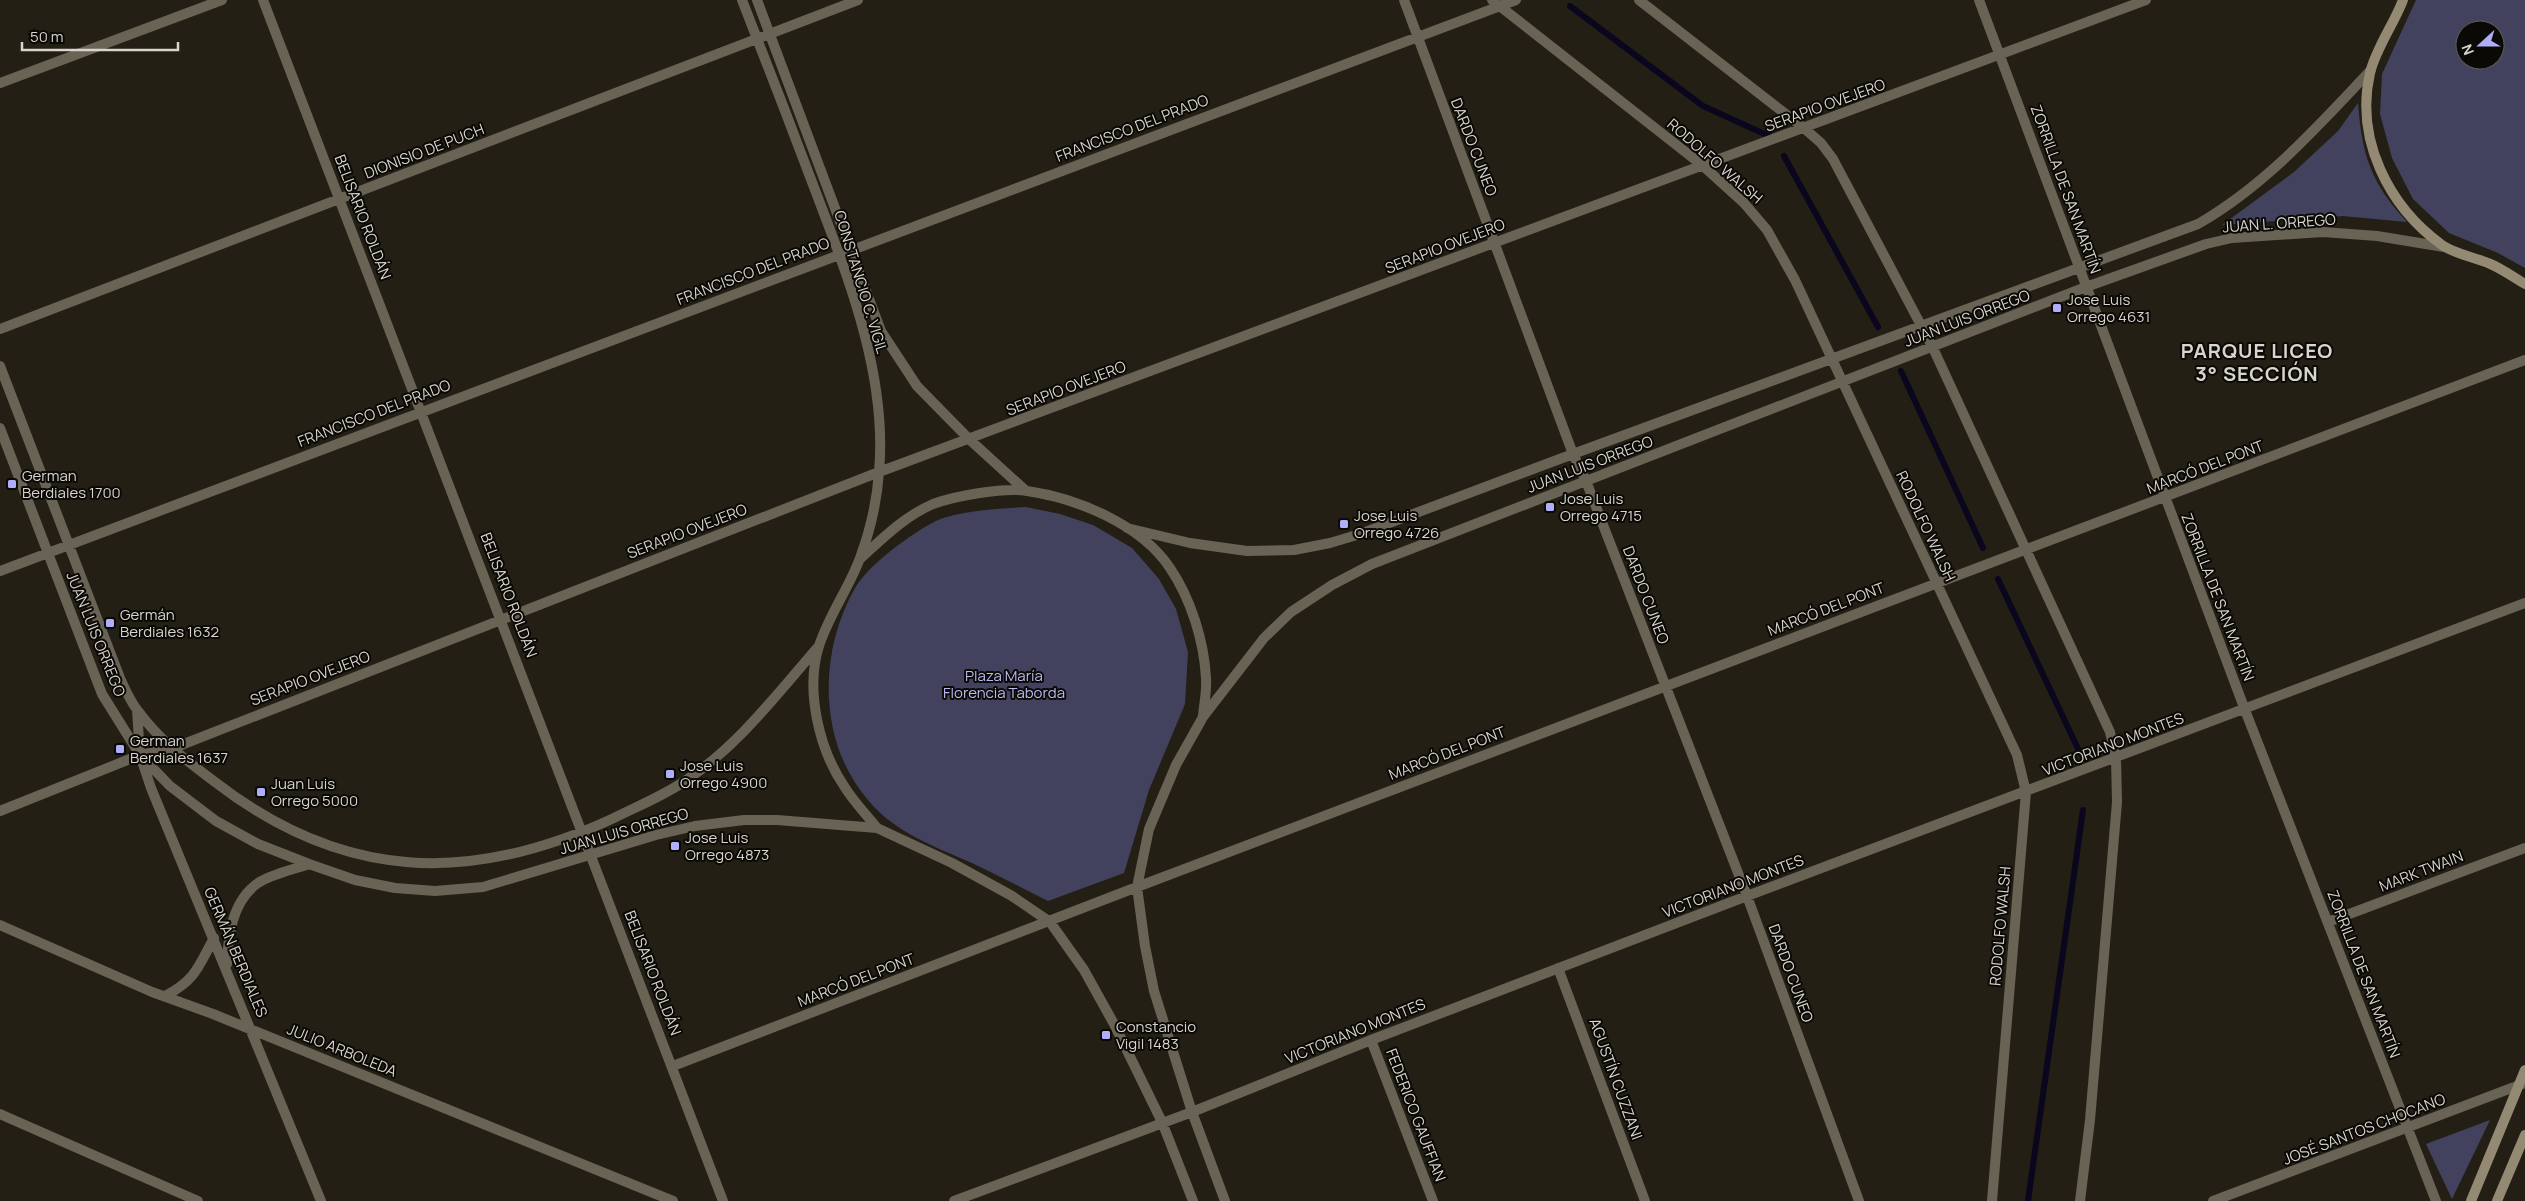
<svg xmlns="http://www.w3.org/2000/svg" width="2525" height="1201" font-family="Manrope,sans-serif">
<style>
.green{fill:#43425e;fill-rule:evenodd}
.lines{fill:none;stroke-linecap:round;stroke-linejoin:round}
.stream{stroke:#09061e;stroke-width:6}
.street{stroke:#696355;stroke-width:10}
.secondary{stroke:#948973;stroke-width:10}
.poi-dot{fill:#b0aefa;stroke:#0b0905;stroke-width:2}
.labels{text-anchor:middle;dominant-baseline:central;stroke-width:4;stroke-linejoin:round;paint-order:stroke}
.street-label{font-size:15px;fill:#d8d5cf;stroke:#0b0905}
.poi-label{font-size:15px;fill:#d8d5cf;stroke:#0b0905;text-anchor:start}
.park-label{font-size:15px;fill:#bab9f2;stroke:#0b0905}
.district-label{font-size:20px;font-weight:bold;letter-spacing:1px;fill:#d8d5cf;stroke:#0b0905}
</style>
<rect width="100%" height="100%" fill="#241f15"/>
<path class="green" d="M 2416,0 L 2525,0 L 2525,268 L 2498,253 L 2449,233 L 2413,199 L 2392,158 L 2380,114 L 2382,74 ZM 2465,30 L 2495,30 L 2495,60 L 2465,60 Z
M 2358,103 C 2362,156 2371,183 2407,222 L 2343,216 L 2222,225 L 2294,172 L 2338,131 Z
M 1026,507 L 1060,514 L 1093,525 L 1132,548 L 1159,579 L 1176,609 L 1188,652 L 1185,704 L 1149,790 L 1124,873 L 1048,901 C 1024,889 999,876 974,864 C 936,847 895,833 868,800 C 818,742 818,653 855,588 C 869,564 912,533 936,521 C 958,511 1002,508 1026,507 Z
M 2490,1120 L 2452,1199 L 2426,1144 Z"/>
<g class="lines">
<path class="stream" d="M 1570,6 L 1703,106 L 1771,137
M 1784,156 L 1878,327
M 1901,371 L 1983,548
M 1998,579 L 2080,753
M 2028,1201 L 2083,810"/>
<path class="street" d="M 263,0 C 418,400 572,800 723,1201
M 742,0 C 766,61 789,121 812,182 C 846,272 888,373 879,472 C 877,501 870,531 860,558 C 849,588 829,615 819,646 C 805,690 819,749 844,786 C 853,801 866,814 877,828
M 757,0 L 881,331 L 917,386 L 970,440 L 1025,490
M 1404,0 L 1573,454 L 1586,481 L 1747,896 L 1859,1201
M 1492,0 L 1702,165 L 1744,203 L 1767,230 L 1795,280 L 2017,755 L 2026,792 L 1992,1201
M 1639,0 L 1805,129 L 1821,143 L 1833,159 L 1933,348 L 2110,732 L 2116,758 L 2117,802 L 2090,1120 L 2080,1201
M 1979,0 L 2245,710 L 2436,1201
M 0,83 L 222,0
M 0,329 L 858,0
M 0,366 L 120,678 C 125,689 130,701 138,711 C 159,740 187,761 215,782 C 343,881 470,885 614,818 C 638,806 663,796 685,781 C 738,746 777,694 818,647
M 0,428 L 102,694 L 140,755 L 170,786 L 216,821 L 258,844 L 309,864 L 355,880 L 395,888 L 435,891 L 483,887 L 656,835 L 695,826 L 744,820 L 777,820 L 877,828 L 952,863 L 1012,896 L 1050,922 L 1084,970 L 1114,1024 L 1162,1122 L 1193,1201
M 1127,528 L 1190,543 L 1247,551 L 1294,550 L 1330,543 L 1360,534 L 1573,454 L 2198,224 C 2266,185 2317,127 2371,70
M 861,558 C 883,538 905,516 933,504 C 955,496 1004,487 1027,491 C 1076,498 1141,524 1170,568 C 1191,599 1204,641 1206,678 C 1207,691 1204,704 1203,716
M 0,571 L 1516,0
M 137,710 L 140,755 L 151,788 L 321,1201
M 0,811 L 140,755 L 171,749 L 879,472 L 2146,0
M 2328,922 L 2525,848
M 0,925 L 152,992 L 213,1014 L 673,1201
M 227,964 C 228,936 232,901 258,883 C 272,874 292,870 309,864
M 1558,968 L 1645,1201
M 165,996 C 196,980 198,967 214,938
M 1371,1040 L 1433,1201
M 673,1066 L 1137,887 L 2525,360
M 0,1114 L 198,1201
M 954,1201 L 1192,1112 L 1371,1040 L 1747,896 L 2525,603
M 1225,1201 L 1192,1112 L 1154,991 L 1145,946 L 1137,887 L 1149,829 L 1176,765 L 1203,717 L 1264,638 L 1291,612 L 1332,585 L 1372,564 L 2086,287 L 2206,244 L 2232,238 L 2323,232 L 2377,236 L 2444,247
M 2213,1201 L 2525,1083"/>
<path class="secondary" d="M 2403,0 C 2394,24 2376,48 2370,73 C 2355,139 2388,206 2442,245 C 2455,254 2474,257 2488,263 C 2501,268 2513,277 2525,284
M 2471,1201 L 2525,1070
M 2497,1201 L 2525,1135"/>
</g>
<g class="poi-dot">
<rect x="2052" y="303" width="10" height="10" rx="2.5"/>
<rect x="7" y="479" width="10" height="10" rx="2.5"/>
<rect x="1545" y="502" width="10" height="10" rx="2.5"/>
<rect x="1339" y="519" width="10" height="10" rx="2.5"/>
<rect x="105" y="618" width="10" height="10" rx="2.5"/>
<rect x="115" y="744" width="10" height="10" rx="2.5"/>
<rect x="665" y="769" width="10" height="10" rx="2.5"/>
<rect x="256" y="787" width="10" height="10" rx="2.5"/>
<rect x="670" y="841" width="10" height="10" rx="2.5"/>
<rect x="1101" y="1030" width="10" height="10" rx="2.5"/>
</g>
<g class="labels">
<g class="street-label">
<text transform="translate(1825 105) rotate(-20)">SERAPIO OVEJERO</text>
<text transform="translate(1132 128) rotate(-21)">FRANCISCO DEL PRADO</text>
<text transform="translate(1474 147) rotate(69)">DARDO CUNEO</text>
<text transform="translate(424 151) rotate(-21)">DIONISIO DE PUCH</text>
<text transform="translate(1715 161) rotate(41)">RODOLFO WALSH</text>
<text transform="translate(2066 189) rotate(70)">ZORRILLA DE SAN MARTÍN</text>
<text transform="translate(363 217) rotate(69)">BELISARIO ROLDÁN</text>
<text transform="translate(2279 223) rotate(-4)">JUAN L. ORREGO</text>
<text transform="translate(1445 246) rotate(-21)">SERAPIO OVEJERO</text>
<text transform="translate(753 271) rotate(-21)">FRANCISCO DEL PRADO</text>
<text transform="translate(861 282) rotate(73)">CONSTANCIO C. VIGIL</text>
<text transform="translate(1967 318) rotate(-21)">JUAN LUIS ORREGO</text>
<text transform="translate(1066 388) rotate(-21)">SERAPIO OVEJERO</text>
<text transform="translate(374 413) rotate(-21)">FRANCISCO DEL PRADO</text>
<text transform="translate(1590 464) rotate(-21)">JUAN LUIS ORREGO</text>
<text transform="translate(2205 467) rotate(-21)">MARCÓ DEL PONT</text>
<text transform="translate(1926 526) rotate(65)">RODOLFO WALSH</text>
<text transform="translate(687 531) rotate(-21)">SERAPIO OVEJERO</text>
<text transform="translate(509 595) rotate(69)">BELISARIO ROLDÁN</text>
<text transform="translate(1646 595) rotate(69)">DARDO CUNEO</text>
<text transform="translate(2218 597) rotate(69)">ZORRILLA DE SAN MARTÍN</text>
<text transform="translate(1826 609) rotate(-21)">MARCÓ DEL PONT</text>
<text transform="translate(96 634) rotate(68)">JUAN LUIS ORREGO</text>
<text transform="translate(310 678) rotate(-21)">SERAPIO OVEJERO</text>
<text transform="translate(2113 744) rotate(-21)">VICTORIANO MONTES</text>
<text transform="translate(1447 753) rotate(-21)">MARCÓ DEL PONT</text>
<text transform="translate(624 831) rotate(-16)">JUAN LUIS ORREGO</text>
<text transform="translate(2421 871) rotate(-21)">MARK TWAIN</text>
<text transform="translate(1733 886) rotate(-21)">VICTORIANO MONTES</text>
<text transform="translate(2000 926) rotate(-85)">RODOLFO WALSH</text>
<text transform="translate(236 952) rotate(67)">GERMÁN BERDIALES</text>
<text transform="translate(653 973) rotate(69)">BELISARIO ROLDÁN</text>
<text transform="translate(1791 973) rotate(70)">DARDO CUNEO</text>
<text transform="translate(2364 974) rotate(69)">ZORRILLA DE SAN MARTÍN</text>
<text transform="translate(856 980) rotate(-21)">MARCÓ DEL PONT</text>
<text transform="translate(1355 1031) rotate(-22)">VICTORIANO MONTES</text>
<text transform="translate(342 1050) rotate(22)">JULIO ARBOLEDA</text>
<text transform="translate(1616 1079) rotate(70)">AGUSTÍN CUZZANI</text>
<text transform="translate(1416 1115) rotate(69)">FEDERICO GAUFFIAN</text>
<text transform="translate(2364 1129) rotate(-21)">JOSÉ SANTOS CHOCANO</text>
</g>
<g class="poi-label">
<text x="2067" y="299">Jose Luis<tspan x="2067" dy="17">Orrego 4631</tspan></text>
<text x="22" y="475">German<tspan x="22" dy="17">Berdiales 1700</tspan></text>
<text x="1560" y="498">Jose Luis<tspan x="1560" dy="17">Orrego 4715</tspan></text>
<text x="1354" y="515">Jose Luis<tspan x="1354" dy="17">Orrego 4726</tspan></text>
<text x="120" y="614">Germán<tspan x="120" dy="17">Berdiales 1632</tspan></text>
<text x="130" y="740">German<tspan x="130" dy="17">Berdiales 1637</tspan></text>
<text x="680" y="765">Jose Luis<tspan x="680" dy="17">Orrego 4900</tspan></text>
<text x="271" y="783">Juan Luis<tspan x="271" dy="17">Orrego 5000</tspan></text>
<text x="685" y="837">Jose Luis<tspan x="685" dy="17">Orrego 4873</tspan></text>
<text x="1116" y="1026">Constancio<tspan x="1116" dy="17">Vigil 1483</tspan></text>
</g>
<g class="park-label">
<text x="1004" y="675">Plaza María<tspan x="1004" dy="17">Florencia Taborda</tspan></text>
</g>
<g class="district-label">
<text x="2257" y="350">PARQUE LICEO<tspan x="2257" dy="23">3° SECCIÓN</tspan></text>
</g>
</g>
<g transform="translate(2480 45) rotate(249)"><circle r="24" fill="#0b0905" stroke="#5d5b56"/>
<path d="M0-4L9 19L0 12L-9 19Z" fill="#b0aefa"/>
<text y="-8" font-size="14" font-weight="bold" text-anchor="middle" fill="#d8d5cf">N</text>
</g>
<path d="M22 42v8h156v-8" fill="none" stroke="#d8d5cf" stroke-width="2.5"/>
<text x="30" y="42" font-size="15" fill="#d8d5cf" stroke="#0b0905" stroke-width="4" paint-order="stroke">50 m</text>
</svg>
